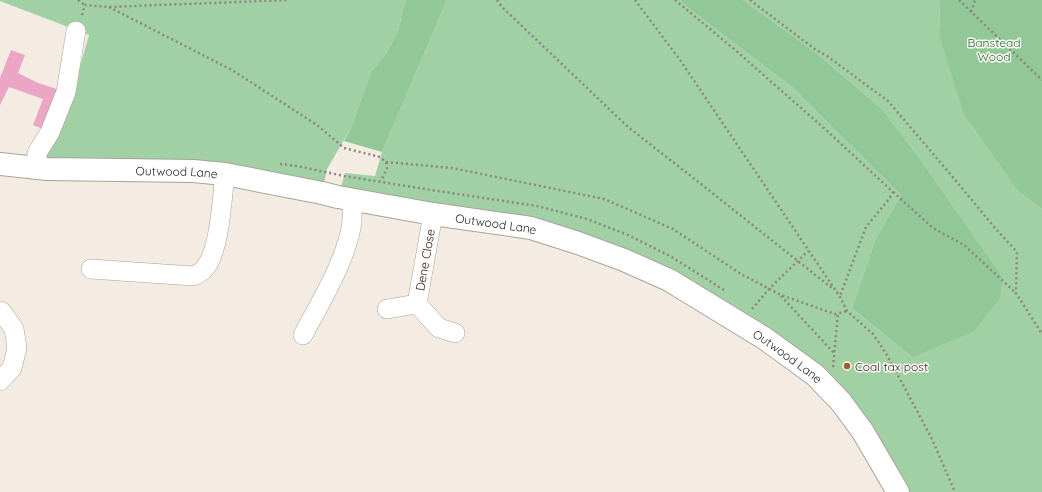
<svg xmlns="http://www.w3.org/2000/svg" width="1042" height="492" font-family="Quicksand,sans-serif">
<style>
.green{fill:#a2d0a5}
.forest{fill:#92c897}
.building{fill:#eba6c6}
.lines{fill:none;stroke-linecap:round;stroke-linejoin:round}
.minor-casing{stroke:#a9a299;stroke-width:20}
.major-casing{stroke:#a9a299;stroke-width:24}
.path{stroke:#8b8680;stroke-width:2.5;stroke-dasharray:2 3;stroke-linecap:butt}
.minor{stroke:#fff;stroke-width:19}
.major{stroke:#fff;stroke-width:22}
.poi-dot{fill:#a15c2f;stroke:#fef9f4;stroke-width:1.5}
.labels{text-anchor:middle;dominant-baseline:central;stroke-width:3;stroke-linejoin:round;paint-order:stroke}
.park-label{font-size:12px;fill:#1b682b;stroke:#fef9f4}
.street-label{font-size:12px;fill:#272421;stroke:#fef9f4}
.poi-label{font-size:12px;fill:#272421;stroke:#fef9f4;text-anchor:start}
</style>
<rect width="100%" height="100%" fill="#f4ece2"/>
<path class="green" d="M 0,0 L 406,0 L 403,8 L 398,32 L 385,55 L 371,72 L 351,128 L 327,169 L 322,193 L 47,169 L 46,149 L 72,95 L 89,35 L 0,1 Z
M 447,0 L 680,0 L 692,11 L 792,87 L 901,195 L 876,238 L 852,308 L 912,357 L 982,249 L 918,156 L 882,109 L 820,56 L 743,0 L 940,0 L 939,35 L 1019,192 L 1042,209 L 1042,492 L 898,492 L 863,432 L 764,338 L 578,243 L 338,197 L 345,173 L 375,176 L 382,152 Z"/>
<path class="forest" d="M 406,0 L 447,0 L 382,152 L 344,141 L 351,128 L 371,72 L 385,55 L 398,32 L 403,8 Z
M 680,0 L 743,0 L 820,56 L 882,109 L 918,156 L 1002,277 L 1000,298 L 973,332 L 912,357 L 852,308 L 876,238 L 901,195 L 792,87 L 692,11 Z
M 940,0 L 1042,0 L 1042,209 L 1019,192 L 964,114 L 939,35 Z"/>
<path class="building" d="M 11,50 L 25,55 L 18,73 L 38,83 L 60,90 L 46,130 L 33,125 L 43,99 L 9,87 L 0,105 L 0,78 Z"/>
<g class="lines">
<defs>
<path id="minor" d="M 37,168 L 37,153 L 50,132 L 66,92 L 76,31
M 433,214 L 417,304 L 439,328 L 455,333
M 91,269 L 193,276 C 198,274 202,272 205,268 C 220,250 222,198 225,174
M 387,309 L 417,304
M 0,311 L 2,312 L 14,329 L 17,348 L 12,368 L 0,381
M 303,335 C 320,303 344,264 351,228 C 353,219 352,209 352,200"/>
<g id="major">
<path id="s1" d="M 0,164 L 47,169 L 193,171 L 225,174 L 322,193 L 338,197 L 433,214 L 531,228 L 578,243 L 624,260 L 669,280 L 764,338 L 815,375 L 841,402 L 863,432 L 898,492"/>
</g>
</defs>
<use href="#minor" class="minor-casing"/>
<use href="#major" class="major-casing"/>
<path class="path" d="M 78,0 L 85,5
M 497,0 L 502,7 L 628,127 L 696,180 L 833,289
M 635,0 L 680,60 L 840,297 L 847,311 L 873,334 L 887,355 L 931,437 L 955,492
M 675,0 L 734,49 L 825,129 L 893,192 L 889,199 L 866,227 L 840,296
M 750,0 L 816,50 L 827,56 L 888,101 L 946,169 L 995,228 L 1017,252 L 1016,293 L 1042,334
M 959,0 L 1042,80
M 109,7 L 232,70 L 317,125 L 344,148 L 380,157 L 386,162 L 387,168 L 381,181
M 971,12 L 975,0
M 82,15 L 85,5 L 109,7 L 288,0
M 386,162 L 452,168 L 604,199 L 673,229 L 741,274 L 781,295 L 835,314 L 847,311
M 280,164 L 297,166 L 344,176 L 431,190 L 537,206 L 587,219 L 628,235 L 670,256 L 724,290
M 893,192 L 933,228 L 964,245 L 1016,293
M 781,296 L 834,353
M 752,309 L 769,289 L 808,251
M 833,367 L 838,313"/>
<use href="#minor" class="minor"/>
<use href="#major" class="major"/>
</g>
<circle class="poi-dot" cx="847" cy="366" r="4"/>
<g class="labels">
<g class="park-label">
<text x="994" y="42">Banstead<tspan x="994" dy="14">Wood</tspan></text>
</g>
<g class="street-label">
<text stroke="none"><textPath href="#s1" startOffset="177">Outwood Lane</textPath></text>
<text stroke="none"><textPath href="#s1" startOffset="501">Outwood Lane</textPath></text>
<text transform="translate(425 260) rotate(-80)">Dene Close</text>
<text stroke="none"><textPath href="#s1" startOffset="825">Outwood Lane</textPath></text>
</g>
<g class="poi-label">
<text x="855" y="366">Coal tax post</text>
</g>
</g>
</svg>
